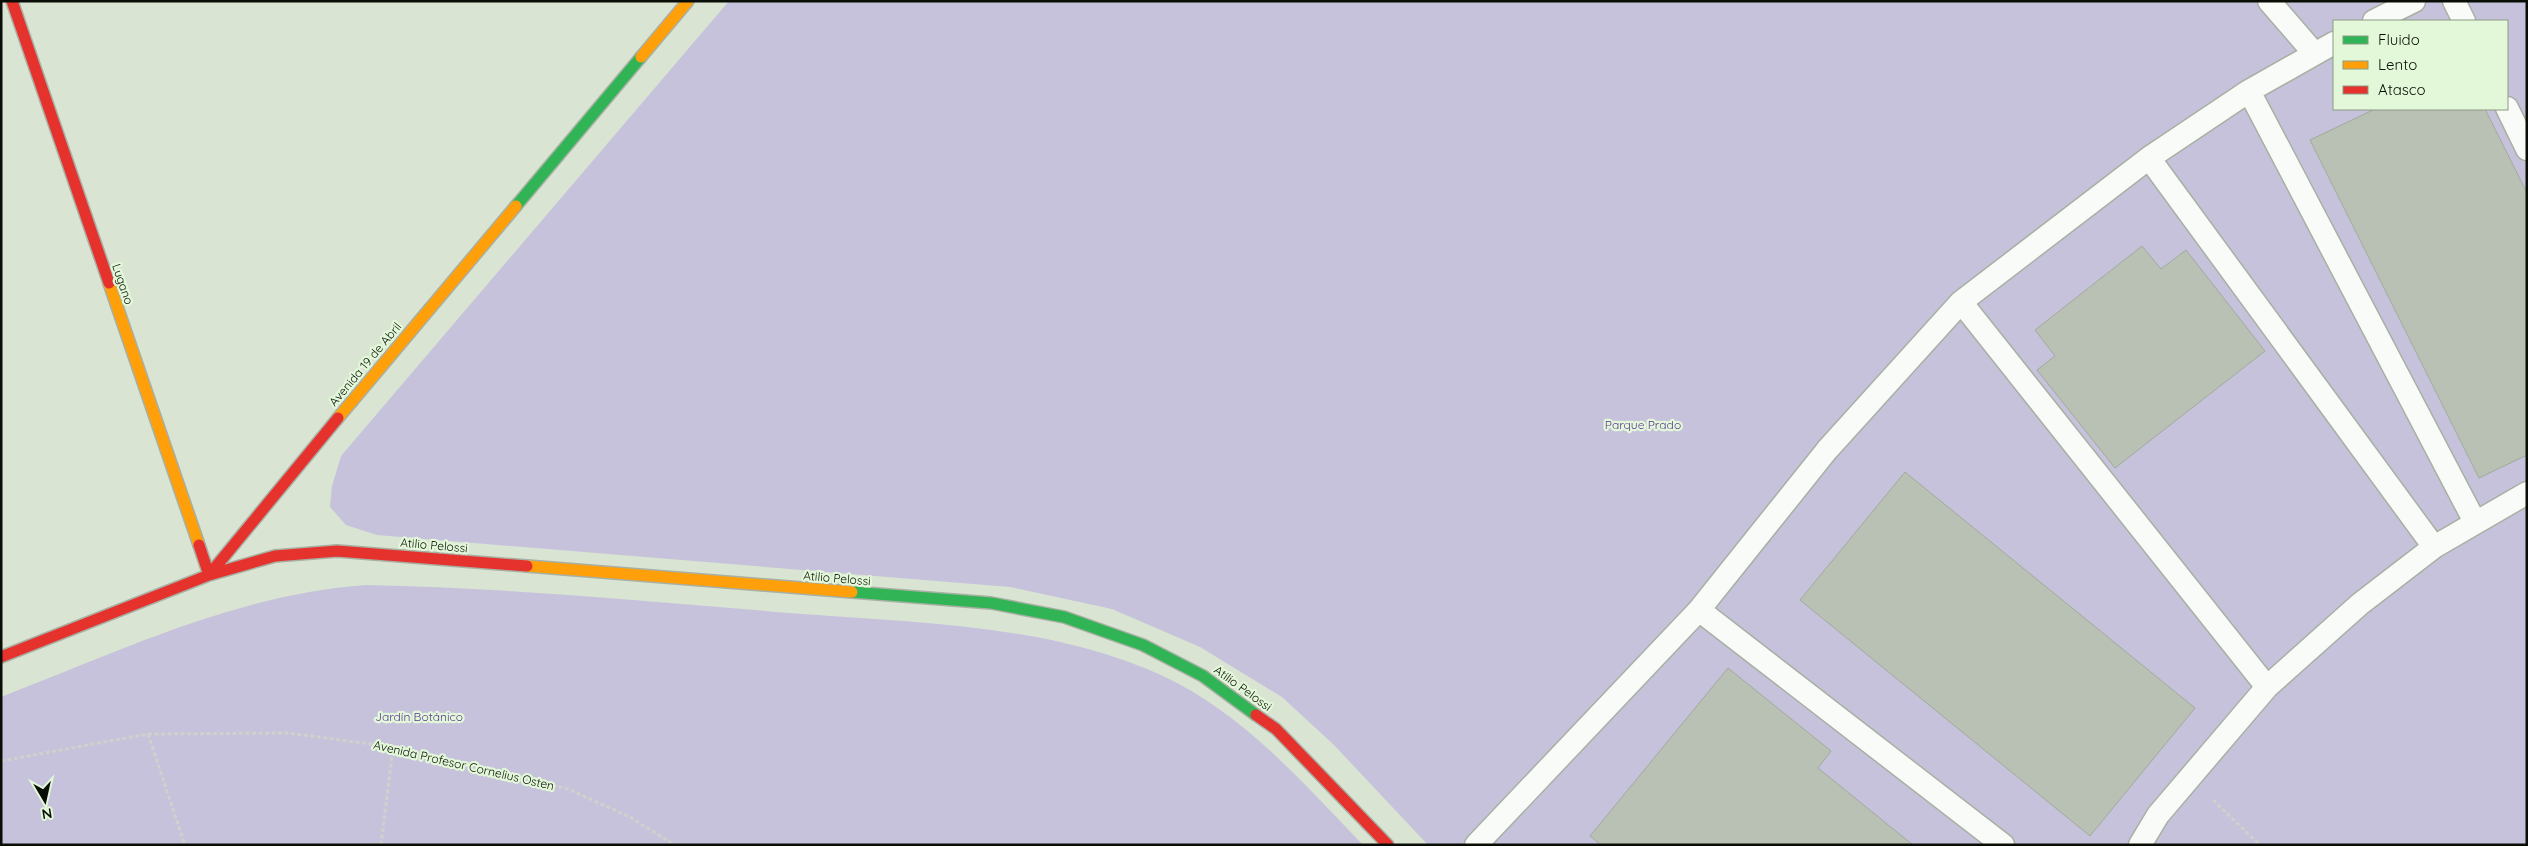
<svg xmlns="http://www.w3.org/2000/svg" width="2528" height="846" font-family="Quicksand,sans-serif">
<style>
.green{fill:#c6c2db;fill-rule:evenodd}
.building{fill:#b8c1b4;stroke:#a1aa9d}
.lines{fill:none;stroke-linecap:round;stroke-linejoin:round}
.lane-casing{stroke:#a8b0a4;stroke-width:25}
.fast-casing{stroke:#a8b0a4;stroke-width:14}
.slow-casing{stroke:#a8b0a4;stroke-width:14}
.jam-casing{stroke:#a8b0a4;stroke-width:14}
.path{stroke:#ced1cc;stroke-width:3;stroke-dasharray:4 2.5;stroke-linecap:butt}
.lane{stroke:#f9fbf8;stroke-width:22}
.fast{stroke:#30b455;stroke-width:11}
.slow{stroke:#ff9f0a;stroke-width:11}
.jam{stroke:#e5322d;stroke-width:11}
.labels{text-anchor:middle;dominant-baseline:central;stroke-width:4.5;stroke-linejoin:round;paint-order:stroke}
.street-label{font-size:12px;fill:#080e05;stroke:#e3f8d9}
.park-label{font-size:12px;fill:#583592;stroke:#e3f8d9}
</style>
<rect width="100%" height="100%" fill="#d9e4d3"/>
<path class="green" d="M 729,1 L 2527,1 L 2527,845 L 1428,845 L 1334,745 L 1282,697 L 1200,647 L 1112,609 L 1010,587 L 377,535 L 346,525 L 330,507 L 332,486 L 341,456 ZM 2334,21 L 2507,21 L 2507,109 L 2334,109 Z
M 366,585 C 508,588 648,601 789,613 C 914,623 1047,623 1163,676 C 1244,714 1302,782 1363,845 L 1,845 L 1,697 C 120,651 238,594 366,585 Z"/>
<path class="building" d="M 2375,109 L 2485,109 L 2527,193 L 2527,455 L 2479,478 L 2310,140 Z
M 2142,246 L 2161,269 L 2186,250 L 2265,351 L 2115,468 L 2037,370 L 2055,356 L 2035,330 Z
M 1905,472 L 2195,708 L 2090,836 L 1800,600 Z
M 1728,668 L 1831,751 L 1818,768 L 1913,845 L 1601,845 L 1590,836 Z"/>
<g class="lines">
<defs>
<path id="lane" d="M 2269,1 L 2314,53
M 2454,1 L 2464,21
M 2374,21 L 2414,1
M 2249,91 L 2475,522
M 2507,108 L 2527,149
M 2149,158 L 2434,547
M 1961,302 L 2267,687
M 1699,610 L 2003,845
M 1476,845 L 1699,610 L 1827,450 L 1961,302 L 2149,158 L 2249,91 L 2334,43
M 2140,845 L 2158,815 L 2267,687 L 2360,604 L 2434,547 L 2527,493"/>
<path id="fast" d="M 516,206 L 641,57
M 852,592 L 991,603 L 1064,617 L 1143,645 L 1203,676 L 1256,715"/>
<path id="slow" d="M 641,57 L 688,1
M 109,283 L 199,545
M 338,418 L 516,206
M 527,566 L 852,592"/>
<path id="jam" d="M 12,1 L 109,283
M 199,545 L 209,575 L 275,556 L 337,551 L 527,566
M 1,657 L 209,575 L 338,418
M 1256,715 L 1276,729 L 1388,845"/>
</defs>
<use href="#lane" class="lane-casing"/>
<use href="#fast" class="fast-casing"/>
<use href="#slow" class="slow-casing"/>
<use href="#jam" class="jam-casing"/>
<path class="path" d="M 148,734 L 185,845
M 1,761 L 148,734 L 288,733 L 393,747 L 568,789 L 628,816 L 675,845
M 2213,800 L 2260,845
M 381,845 L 393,747"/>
<use href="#lane" class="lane"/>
<use href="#fast" class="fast"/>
<use href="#slow" class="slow"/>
<use href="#jam" class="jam"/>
</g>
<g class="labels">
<g class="street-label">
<text transform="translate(123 284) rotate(71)">Lugano</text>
<text transform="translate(365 364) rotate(-50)">Avenida 19 de Abril</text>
<text transform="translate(434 545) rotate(5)">Atilio Pelossi</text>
<text transform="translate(837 578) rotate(5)">Atilio Pelossi</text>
<text transform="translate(1243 688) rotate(36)">Atilio Pelossi</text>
<text transform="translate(464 765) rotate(13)">Avenida Profesor Cornelius Osten</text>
</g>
<g class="park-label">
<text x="1643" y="424">Parque Prado</text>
<text x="419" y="716">Jardín Botánico</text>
</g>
</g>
<rect width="2528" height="846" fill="none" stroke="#080e05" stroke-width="5"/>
<rect x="2333" y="20" width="175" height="90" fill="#e3f8d9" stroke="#8b9a84"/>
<rect x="2343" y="36" width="25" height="8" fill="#30b455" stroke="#8b9a84"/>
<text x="2378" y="45" font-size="15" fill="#080e05">Fluido</text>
<rect x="2343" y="61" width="25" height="8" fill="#ff9f0a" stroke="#8b9a84"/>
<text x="2378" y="70" font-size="15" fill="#080e05">Lento</text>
<rect x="2343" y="86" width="25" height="8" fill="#e5322d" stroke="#8b9a84"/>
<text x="2378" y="95" font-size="15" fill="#080e05">Atasco</text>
<g transform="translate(45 801) rotate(171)" stroke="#e3f8d9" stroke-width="4" paint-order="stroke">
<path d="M0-4L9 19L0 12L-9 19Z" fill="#080e05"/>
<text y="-8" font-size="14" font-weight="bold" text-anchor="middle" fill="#080e05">N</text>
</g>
</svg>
